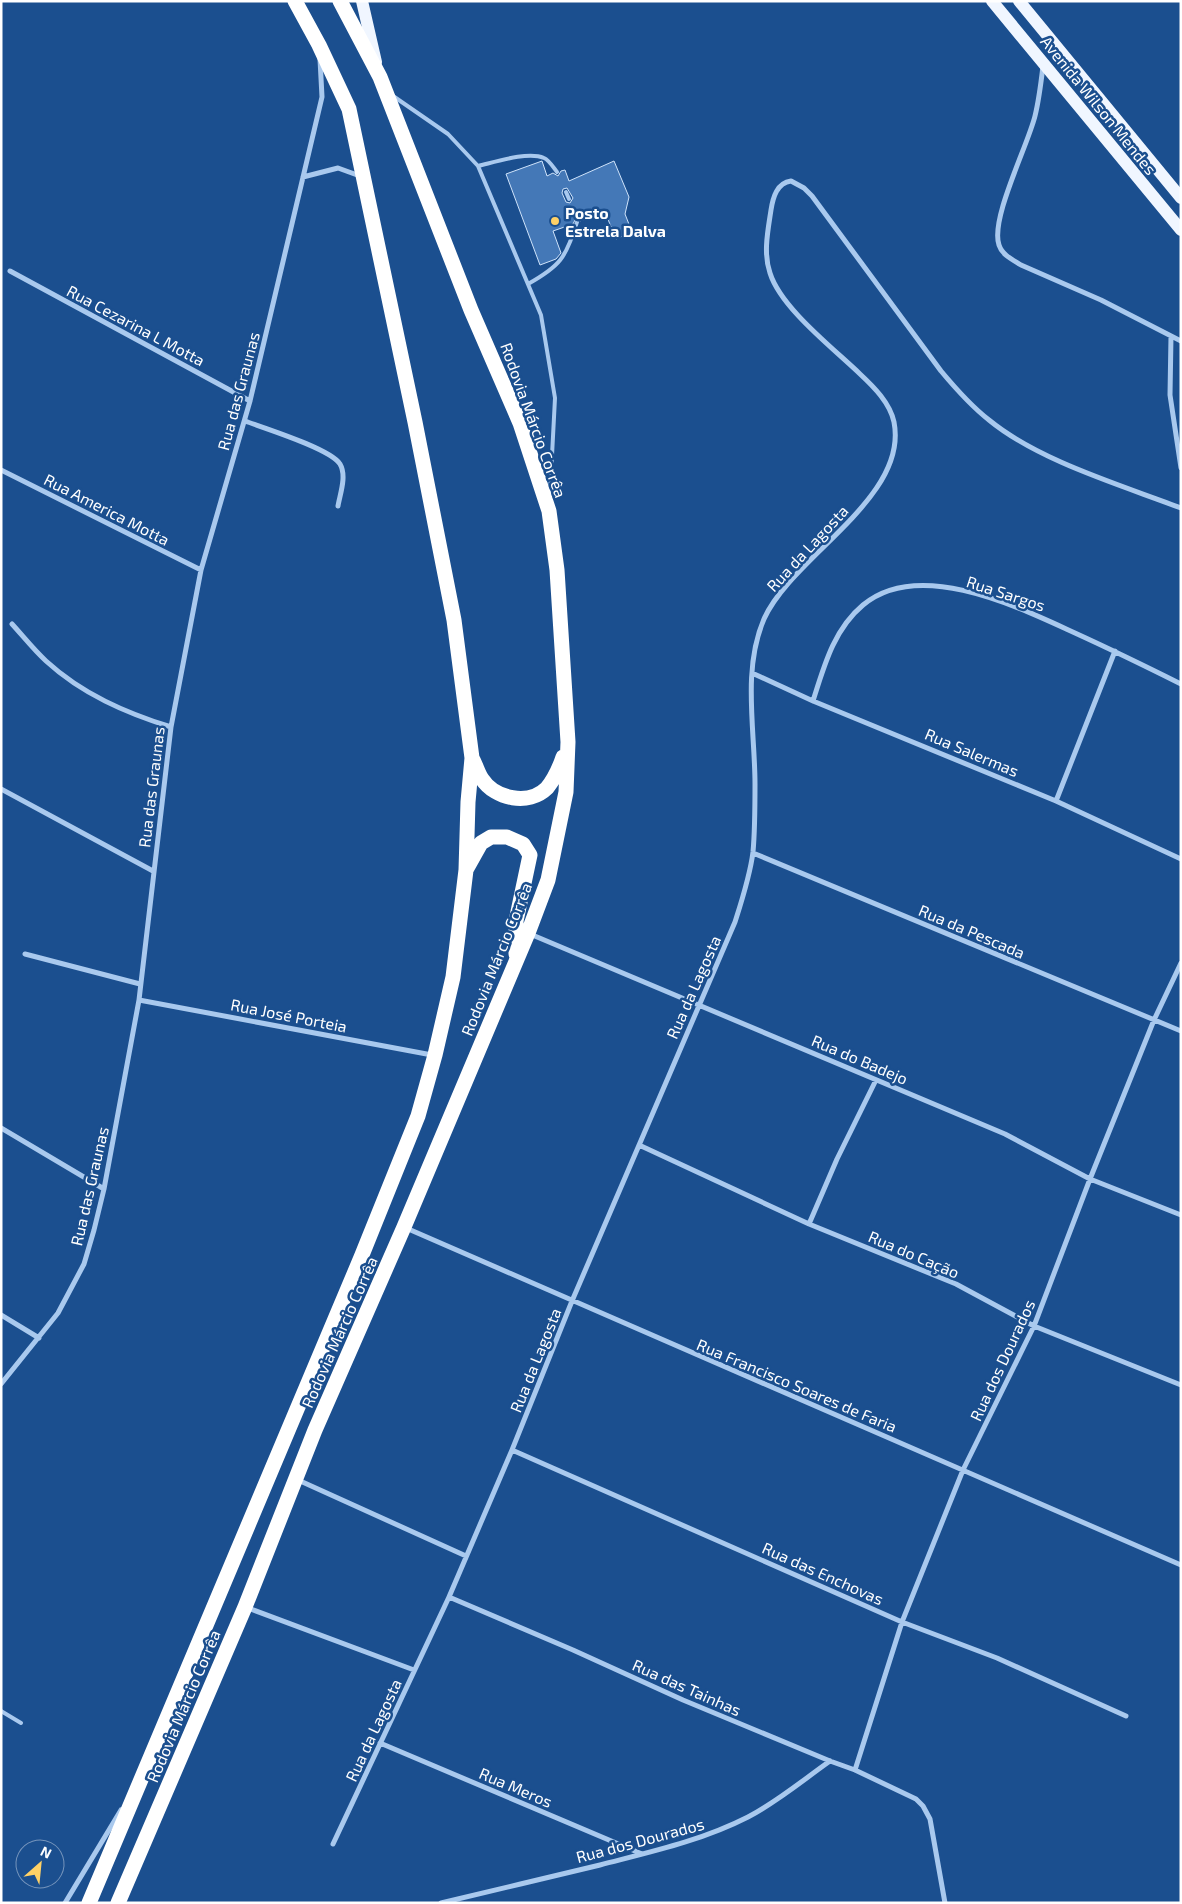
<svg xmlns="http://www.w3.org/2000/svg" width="1182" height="1904" font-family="'Exo 2',sans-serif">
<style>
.building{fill:#4478b7;stroke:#cfe3fa;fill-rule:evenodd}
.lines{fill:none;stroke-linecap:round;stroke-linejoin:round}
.lane{stroke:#a9c9ee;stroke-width:4}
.street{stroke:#a9c9ee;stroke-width:5}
.primary{stroke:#f0f6ff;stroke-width:12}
.highway{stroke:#fff;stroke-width:15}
.poi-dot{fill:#ffd166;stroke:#1b4f8f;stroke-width:2}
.labels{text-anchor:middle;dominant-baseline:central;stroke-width:5;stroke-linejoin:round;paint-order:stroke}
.street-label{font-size:16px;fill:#fff;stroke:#1b4f8f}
.poi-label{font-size:16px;font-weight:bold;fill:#fff;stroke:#1b4f8f;text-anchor:start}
</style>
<rect width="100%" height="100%" fill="#1b4f8f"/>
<path class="building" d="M 542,161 L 547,176 L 553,173 L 558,176 L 561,171 L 565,170 L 569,181 L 614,161 L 629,197 L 625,214 L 632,232 L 616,239 L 605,212 L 580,221 L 576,218 L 573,224 L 553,231 L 561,253 L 556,259 L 540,265 L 506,174 ZM 567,188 L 573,198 L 570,203 L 566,202 L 562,193 L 563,189 Z"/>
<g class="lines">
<path class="lane" d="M 393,96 L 448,134 L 478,166 L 541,315 L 555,398 L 550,494
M 478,166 C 495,162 528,151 544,158 C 549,160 553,167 557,172
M 566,192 L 569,199
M 528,284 C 560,266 566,258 577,222
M 1,1711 L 21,1723"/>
<path class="street" d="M 1043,66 C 1041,83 1039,100 1035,116 C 1028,145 990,219 999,245 C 1002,255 1013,260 1021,265 L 1101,300 L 1181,341
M 303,177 L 338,168 L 360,176
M 10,271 L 250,401
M 1171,336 L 1170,395 L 1181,468
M 245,421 C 264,428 331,449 340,464 C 347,476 340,494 338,506
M 1,470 L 201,570
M 12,624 C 23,636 34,650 46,661 C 82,694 126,713 171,727
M 752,673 L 813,701 L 1056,801 L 1181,859
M 813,701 C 824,666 834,629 863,605 C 919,558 1018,607 1075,633 C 1110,649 1145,666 1181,684
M 1,789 L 153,871
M 1056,801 L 1115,651
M 753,853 L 1181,1031
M 530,934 L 1005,1134 L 1090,1179 L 1181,1215
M 25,954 L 140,984
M 139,1000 L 432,1055
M 1,1128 L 104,1189
M 639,1145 L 809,1224 L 956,1284 L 1034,1326 L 1181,1385
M 809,1224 L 837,1159 L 876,1080
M 406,1228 L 1181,1565
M 1,1315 L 39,1338
M 1,1384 L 58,1313 L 84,1264 L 94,1230 L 104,1189 L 139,1000 L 171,727 L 201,570 L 250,401 L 322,97 L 320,59
M 512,1450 L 902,1622 L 997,1658 L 1126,1716
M 298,1480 L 466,1556
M 449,1597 L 573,1650 L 683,1700 L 830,1761 L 855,1770 L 916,1799 L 923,1806 L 930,1819 L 945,1903
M 248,1608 L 414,1670
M 380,1743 L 642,1854
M 855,1770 L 902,1622 L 963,1470 L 1034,1326 L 1090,1179 L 1154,1020 L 1181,963
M 333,1844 L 449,1597 L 512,1450 L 572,1301 L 735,922 C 742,900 750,876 753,852 C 755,830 755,806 755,784 C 755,730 742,670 764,619 C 792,556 909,498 894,422 C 890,403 874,387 860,374 C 833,348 781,308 770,273 C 763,253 768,230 771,210 C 773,197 777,183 791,181 L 804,188 L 812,196 L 941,371 C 956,389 971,406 989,420 C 1039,461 1121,485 1181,508
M 65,1903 L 121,1810
M 441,1903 C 494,1890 547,1878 600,1865 C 650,1852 701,1841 748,1817 C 777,1802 803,1780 830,1761"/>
<path class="primary" d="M 362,1 L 376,62
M 992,1 L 1181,230
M 1019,1 L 1181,198"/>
<path class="highway" d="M 472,758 C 476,765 478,773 482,779 C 495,799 529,806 547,788 C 555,778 559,769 563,757
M 467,868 L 481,843 L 491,837 L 507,837 L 523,844 L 530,855 L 516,921 L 516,954
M 89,1903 L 362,1255 L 418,1116 L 435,1055 L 453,977 L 466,870 L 468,802 L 472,758 L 454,620 L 415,422 L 349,109 L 319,45 L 295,1
M 118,1903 L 245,1607 L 315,1430 L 404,1227 L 528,933 L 548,880 L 566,792 L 568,742 L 557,570 L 549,511 L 520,423 L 471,310 L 380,77 L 340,1"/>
</g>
<circle class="poi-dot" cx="555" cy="221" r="5"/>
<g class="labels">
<g class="street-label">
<text transform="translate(1099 105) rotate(51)">Avenida Wilson Mendes</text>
<text transform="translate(136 325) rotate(28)">Rua Cezarina L Motta</text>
<text transform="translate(238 391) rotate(-75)">Rua das Graunas</text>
<text transform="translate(534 420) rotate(70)">Rodovia Márcio Corrêa</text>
<text transform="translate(107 509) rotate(27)">Rua America Motta</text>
<text transform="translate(807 548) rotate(-47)">Rua da Lagosta</text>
<text transform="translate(1006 593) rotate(18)">Rua Sargos</text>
<text transform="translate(972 752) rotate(23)">Rua Salermas</text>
<text transform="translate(151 787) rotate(-83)">Rua das Graunas</text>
<text transform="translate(972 931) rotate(23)">Rua da Pescada</text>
<text transform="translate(496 959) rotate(-68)">Rodovia Márcio Corrêa</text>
<text transform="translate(693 987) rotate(-66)">Rua da Lagosta</text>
<text transform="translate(289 1015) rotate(11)">Rua José Porteia</text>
<text transform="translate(860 1059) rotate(23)">Rua do Badejo</text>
<text transform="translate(89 1186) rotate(-77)">Rua das Graunas</text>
<text transform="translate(914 1254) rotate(23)">Rua do Cação</text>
<text transform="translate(339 1332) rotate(-66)">Rodovia Márcio Corrêa</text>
<text transform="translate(535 1360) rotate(-68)">Rua da Lagosta</text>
<text transform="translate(1002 1360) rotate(-65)">Rua dos Dourados</text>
<text transform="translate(797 1385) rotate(23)">Rua Francisco Soares de Faria</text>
<text transform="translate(823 1573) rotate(24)">Rua das Enchovas</text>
<text transform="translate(687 1687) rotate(24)">Rua das Tainhas</text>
<text transform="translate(183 1706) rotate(-67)">Rodovia Márcio Corrêa</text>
<text transform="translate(373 1730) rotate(-65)">Rua da Lagosta</text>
<text transform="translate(516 1787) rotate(23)">Rua Meros</text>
<text transform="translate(640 1840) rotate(-15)">Rua dos Dourados</text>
</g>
<g class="poi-label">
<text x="565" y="212">Posto<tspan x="565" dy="18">Estrela Dalva</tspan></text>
</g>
</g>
<rect width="1182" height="1904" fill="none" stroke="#ffffff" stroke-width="5"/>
<g transform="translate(40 1864) rotate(27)"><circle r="24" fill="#1b4f8f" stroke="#7695bc"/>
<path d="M0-4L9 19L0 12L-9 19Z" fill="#ffd166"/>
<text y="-8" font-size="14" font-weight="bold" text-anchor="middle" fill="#ffffff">N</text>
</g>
</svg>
